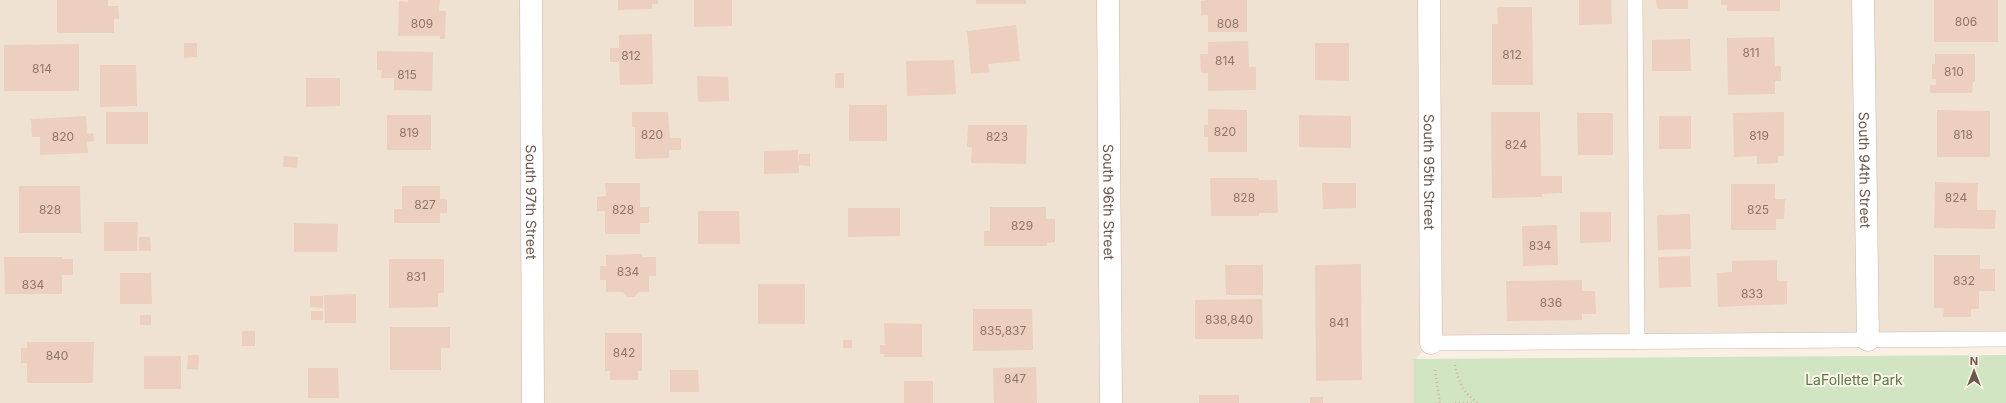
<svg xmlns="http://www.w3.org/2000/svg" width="2006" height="403" font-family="Inter,sans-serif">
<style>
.residential{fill:#f0e2d2}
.green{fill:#d1e5c3}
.building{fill:#eccfbe}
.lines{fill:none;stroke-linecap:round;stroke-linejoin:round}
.lane-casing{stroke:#c8b8ab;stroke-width:16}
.street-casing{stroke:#c8b8ab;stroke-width:23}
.path{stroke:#d0b3a1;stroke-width:2.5;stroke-dasharray:1 3;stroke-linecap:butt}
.lane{stroke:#fff;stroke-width:15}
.street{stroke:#fff;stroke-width:22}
.labels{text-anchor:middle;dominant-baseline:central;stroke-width:4;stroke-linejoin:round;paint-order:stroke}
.number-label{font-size:12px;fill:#8e7668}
.street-label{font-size:14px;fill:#6e584c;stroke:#fdf4e9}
.park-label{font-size:14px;fill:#577948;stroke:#fdf4e9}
</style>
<rect width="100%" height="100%" fill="#f9f0e3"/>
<path class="residential" d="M 0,0 L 2006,0 L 2006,338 L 1431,343 L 1414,360 L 1414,403 L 0,403 Z"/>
<path class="green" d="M 2006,355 L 2006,403 L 1414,403 L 1414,359 Z"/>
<path class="building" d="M 57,0 L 108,0 L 108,6 L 118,6 L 119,19 L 114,19 L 114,33 L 57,33 Z
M 408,0 L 440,0 L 439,11 L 446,11 L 445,39 L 440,39 L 440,36 L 398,36 L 399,1 L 408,2 Z
M 618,0 L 658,0 L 658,4 L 652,4 L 652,9 L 618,10 Z
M 694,0 L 732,0 L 732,26 L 694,27 Z
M 976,0 L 1026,0 L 1026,4 L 976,4 Z
M 1207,0 L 1247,0 L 1247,32 L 1208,32 L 1208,15 L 1201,15 L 1201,1 Z
M 1579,0 L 1611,0 L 1612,24 L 1579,25 Z
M 1656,0 L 1688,0 L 1688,9 L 1657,9 Z
M 1721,0 L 1780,0 L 1780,11 L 1727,11 L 1727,5 L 1721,5 Z
M 1934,0 L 1998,0 L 1998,42 L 1934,42 Z
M 1497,7 L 1532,7 L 1533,85 L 1492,85 L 1492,24 L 1498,24 Z
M 1016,25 L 1020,61 L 988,64 L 990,72 L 971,74 L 967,31 Z
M 652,34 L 653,84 L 620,85 L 619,62 L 610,62 L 610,48 L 619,48 L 619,35 Z
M 1774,37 L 1775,66 L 1781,66 L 1781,81 L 1775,81 L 1775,94 L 1728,95 L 1727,38 Z
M 1690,39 L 1691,71 L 1652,71 L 1652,40 Z
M 1248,41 L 1249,67 L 1256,67 L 1256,90 L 1208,91 L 1208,73 L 1201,73 L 1200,54 L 1208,54 L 1208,42 Z
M 184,43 L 197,43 L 197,57 L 184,58 Z
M 1315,43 L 1349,43 L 1349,81 L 1315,80 Z
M 79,44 L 79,91 L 4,91 L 4,45 Z
M 377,51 L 433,52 L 432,91 L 394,90 L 394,78 L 381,78 L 382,70 L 377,70 Z
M 1935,54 L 1975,54 L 1975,82 L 1973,82 L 1972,93 L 1930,93 L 1930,85 L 1936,85 L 1936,79 L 1932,79 L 1932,64 L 1935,64 Z
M 954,60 L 956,94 L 907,96 L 906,61 Z
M 100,65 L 136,65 L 137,106 L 100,107 Z
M 835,73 L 844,73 L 844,88 L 835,88 Z
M 697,76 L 728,77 L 729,101 L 698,102 Z
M 306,78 L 340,78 L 340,106 L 306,107 Z
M 849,105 L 887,105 L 887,141 L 849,141 Z
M 1208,109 L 1247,110 L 1247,152 L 1208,152 L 1208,137 L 1204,137 L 1204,125 L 1208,125 Z
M 1937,110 L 1990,111 L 1990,157 L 1937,157 Z
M 106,112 L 148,112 L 148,144 L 106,144 Z
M 632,112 L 668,112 L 670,138 L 681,138 L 681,150 L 669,150 L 669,158 L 635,159 L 635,127 L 632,127 Z
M 1491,112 L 1540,112 L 1541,176 L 1562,176 L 1562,193 L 1542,194 L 1542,197 L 1492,198 Z
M 1784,112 L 1784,156 L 1778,156 L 1778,163 L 1757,164 L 1757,156 L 1734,157 L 1733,113 Z
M 1577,113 L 1613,113 L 1613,155 L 1578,155 Z
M 387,115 L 431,115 L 431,150 L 387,150 Z
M 1299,115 L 1351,116 L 1351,148 L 1299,147 Z
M 86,116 L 87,134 L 93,133 L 94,141 L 87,142 L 88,153 L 40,155 L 40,137 L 32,137 L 31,119 Z
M 1659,116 L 1691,116 L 1691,149 L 1659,149 Z
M 968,125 L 1027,125 L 1026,164 L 971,163 L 972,147 L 967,147 Z
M 798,150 L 799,173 L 764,174 L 764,151 Z
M 799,154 L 810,154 L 810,166 L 799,165 Z
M 284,156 L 298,157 L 297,168 L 283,167 Z
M 1210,178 L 1259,178 L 1259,180 L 1277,180 L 1278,213 L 1259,213 L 1259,216 L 1211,216 Z
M 1935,182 L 1978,183 L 1977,210 L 1996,210 L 1995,229 L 1934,228 Z
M 605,183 L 640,183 L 640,207 L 649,207 L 649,223 L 640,223 L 640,234 L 605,234 L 605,211 L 597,211 L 597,197 L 606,196 Z
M 1322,183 L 1356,183 L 1356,208 L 1323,209 Z
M 1731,184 L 1775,184 L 1775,199 L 1785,199 L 1784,219 L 1776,219 L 1776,230 L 1731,230 Z
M 19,186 L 80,186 L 81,233 L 19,233 Z
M 402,186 L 440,186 L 440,199 L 447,199 L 447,213 L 440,213 L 440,223 L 394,223 L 394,209 L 402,209 Z
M 990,207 L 1046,207 L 1046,219 L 1055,219 L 1055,242 L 1047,243 L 1047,246 L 984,246 L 984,231 L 990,231 Z
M 848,208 L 900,208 L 900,236 L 848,237 Z
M 698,211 L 739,211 L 740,244 L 698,244 Z
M 1580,212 L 1611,212 L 1611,242 L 1580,243 Z
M 1690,214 L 1691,249 L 1658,250 L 1657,215 Z
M 104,222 L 138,222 L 137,251 L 104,251 Z
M 294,223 L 338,224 L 337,252 L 294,252 Z
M 1557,225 L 1558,265 L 1523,266 L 1522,226 Z
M 139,237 L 150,237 L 151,251 L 139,251 Z
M 642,254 L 642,257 L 656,257 L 656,276 L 649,276 L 649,292 L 639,292 L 634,297 L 627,297 L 623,292 L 606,292 L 606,280 L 600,280 L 600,266 L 606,266 L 606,255 Z
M 1934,255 L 1980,255 L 1980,269 L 1995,269 L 1995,291 L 1979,291 L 1979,309 L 1971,309 L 1971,317 L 1943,317 L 1944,308 L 1934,308 Z
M 1690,256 L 1691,287 L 1659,288 L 1658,257 Z
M 4,257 L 62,257 L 62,259 L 73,259 L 73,275 L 62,275 L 62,294 L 5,294 Z
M 389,259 L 444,259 L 444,293 L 438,293 L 438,307 L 389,308 Z
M 1777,260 L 1777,281 L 1787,281 L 1787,304 L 1718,307 L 1717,273 L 1732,272 L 1732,261 Z
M 1361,264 L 1362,380 L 1316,381 L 1315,265 Z
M 1225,265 L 1263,265 L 1263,295 L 1226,295 Z
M 120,273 L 151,273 L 152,304 L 120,304 Z
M 1582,280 L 1582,291 L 1595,291 L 1596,314 L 1582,314 L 1582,320 L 1507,321 L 1506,281 Z
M 758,284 L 805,284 L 805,324 L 758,324 Z
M 356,294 L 356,323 L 325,323 L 324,295 Z
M 310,296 L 323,296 L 323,308 L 310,307 Z
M 1262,299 L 1263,339 L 1195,339 L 1195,300 Z
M 973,309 L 1032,309 L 1033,350 L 973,351 Z
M 311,311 L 323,311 L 323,320 L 311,320 Z
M 140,315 L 151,315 L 151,325 L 140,325 Z
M 884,323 L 922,324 L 922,357 L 884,357 L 884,354 L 880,354 L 880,345 L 885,345 Z
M 390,327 L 450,327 L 450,348 L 441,348 L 441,370 L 390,370 Z
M 242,331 L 255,331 L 255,346 L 242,346 Z
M 605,333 L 642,333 L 642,371 L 638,371 L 638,380 L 610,380 L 610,371 L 605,371 Z
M 843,340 L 852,340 L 852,348 L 843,348 Z
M 27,342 L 94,342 L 93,383 L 27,383 L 27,363 L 21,363 L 21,348 L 27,348 Z
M 188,355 L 199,355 L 198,370 L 187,369 Z
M 144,356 L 181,356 L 181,389 L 144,389 Z
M 1036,367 L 1037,403 L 994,403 L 993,368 Z
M 308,368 L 338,368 L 339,398 L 308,398 Z
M 670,370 L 698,370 L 699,392 L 670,392 Z
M 904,381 L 933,381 L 933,403 L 904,403 Z
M 1199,395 L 1239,395 L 1239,403 L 1199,403 Z
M 1310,397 L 1323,397 L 1323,403 L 1310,403 Z"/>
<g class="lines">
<defs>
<path id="lane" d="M 1635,0 L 1637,342
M 1431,343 L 2006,339"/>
<g id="street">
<path id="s1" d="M 531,0 L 533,403"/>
<path id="s2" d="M 1108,0 L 1111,403"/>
<path id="s3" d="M 1429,0 L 1431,343"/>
<path id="s4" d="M 1863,0 L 1868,340"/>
</g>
</defs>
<use href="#lane" class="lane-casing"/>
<use href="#street" class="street-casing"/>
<path class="path" d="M 1455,365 C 1458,381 1464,394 1478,403
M 1435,370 L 1440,403
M 1455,403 L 1472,403"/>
<use href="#lane" class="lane"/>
<use href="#street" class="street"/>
</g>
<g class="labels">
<g class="number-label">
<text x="1966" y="21">806</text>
<text x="422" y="23">809</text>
<text x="1228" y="23">808</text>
<text x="1751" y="52">811</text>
<text x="1512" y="54">812</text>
<text x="631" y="55">812</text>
<text x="1225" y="60">814</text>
<text x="42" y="68">814</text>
<text x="1954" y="71">810</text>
<text x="407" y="74">815</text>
<text x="1225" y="131">820</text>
<text x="409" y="132">819</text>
<text x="652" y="134">820</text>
<text x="1963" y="134">818</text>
<text x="1759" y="135">819</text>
<text x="63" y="136">820</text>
<text x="997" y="136">823</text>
<text x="1516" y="144">824</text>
<text x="1244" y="197">828</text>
<text x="1956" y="197">824</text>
<text x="425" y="204">827</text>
<text x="50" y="209">828</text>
<text x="623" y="209">828</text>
<text x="1758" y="209">825</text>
<text x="1022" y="225">829</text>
<text x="1540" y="245">834</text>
<text x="628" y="271">834</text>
<text x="416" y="276">831</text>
<text x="1964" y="280">832</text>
<text x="33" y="284">834</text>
<text x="1752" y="293">833</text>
<text x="1551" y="302">836</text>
<text x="1229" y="319">838,840</text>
<text x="1339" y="322">841</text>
<text x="1003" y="330">835,837</text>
<text x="624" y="352">842</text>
<text x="57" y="355">840</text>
<text x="1015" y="378">847</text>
</g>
<g class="street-label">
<text stroke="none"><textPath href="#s4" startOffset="170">South 94th Street</textPath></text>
<text stroke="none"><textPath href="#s3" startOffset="172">South 95th Street</textPath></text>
<text stroke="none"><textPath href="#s1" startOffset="202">South 97th Street</textPath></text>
<text stroke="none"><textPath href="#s2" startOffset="202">South 96th Street</textPath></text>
</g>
<g class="park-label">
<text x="1854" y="379">LaFollette Park</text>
</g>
</g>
<g transform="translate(1974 371)" stroke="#fdf4e9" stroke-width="3" paint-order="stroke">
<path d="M0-3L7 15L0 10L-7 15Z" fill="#6e584c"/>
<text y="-6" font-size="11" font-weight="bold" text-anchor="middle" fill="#6e584c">N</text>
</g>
</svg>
